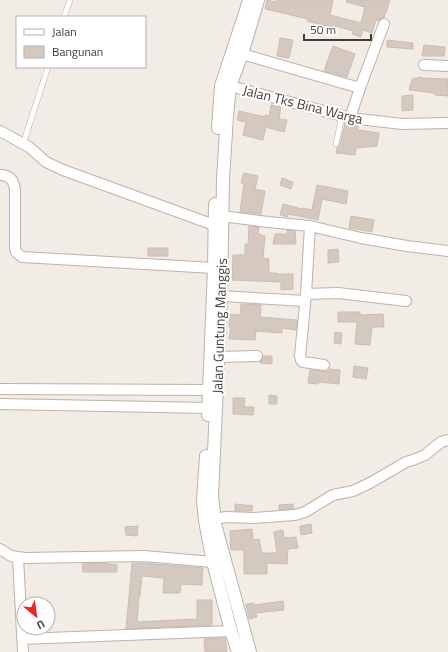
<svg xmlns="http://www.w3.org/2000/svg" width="448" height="652" font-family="'Titillium Web',sans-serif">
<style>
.building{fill:#d5c9bf;stroke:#ccbdb0}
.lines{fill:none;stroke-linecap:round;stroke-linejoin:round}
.service-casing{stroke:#bcb2a9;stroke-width:6}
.minor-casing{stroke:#bcb2a9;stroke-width:12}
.tertiary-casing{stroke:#bcb2a9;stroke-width:14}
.service{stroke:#fff;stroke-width:5}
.minor{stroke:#fff;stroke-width:10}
.tertiary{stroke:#fff;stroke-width:12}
.labels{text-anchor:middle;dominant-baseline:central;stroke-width:4;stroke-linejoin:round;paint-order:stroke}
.street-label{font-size:14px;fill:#433c35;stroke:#fff}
</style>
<rect width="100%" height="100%" fill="#f1ece6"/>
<path class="building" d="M 267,0 L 275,2 L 276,0 L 333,0 L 330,15 L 361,23 L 365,7 L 346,2 L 347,0 L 390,0 L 386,13 L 385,13 L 384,18 L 380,19 L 378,21 L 376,20 L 372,33 L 363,30 L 361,37 L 352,34 L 353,31 L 336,26 L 335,28 L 307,21 L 308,19 L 265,9 Z
M 280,38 L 293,40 L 289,58 L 277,56 Z
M 387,40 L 413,43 L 413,49 L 387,47 Z
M 424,45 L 445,47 L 444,56 L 422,56 Z
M 333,46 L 355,54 L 347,77 L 324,71 Z
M 422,77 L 422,78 L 448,79 L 448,96 L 435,95 L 434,93 L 409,90 L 412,79 Z
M 413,95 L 413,110 L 402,111 L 402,96 Z
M 271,105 L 281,107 L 279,119 L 287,120 L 284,132 L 266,127 L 263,140 L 243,135 L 246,122 L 237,120 L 239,111 L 265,117 L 265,115 L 269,116 Z
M 345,123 L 358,125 L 358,130 L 379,133 L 377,146 L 356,148 L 355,155 L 336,153 L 337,148 L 340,145 Z
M 244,173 L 258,176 L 255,189 L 265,191 L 261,214 L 240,212 L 244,183 L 241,183 Z
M 282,178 L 293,182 L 291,189 L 280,185 Z
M 317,185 L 348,191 L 346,204 L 322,199 L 318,220 L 288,214 L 288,217 L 280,215 L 283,204 L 302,209 L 302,208 L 312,210 Z
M 351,216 L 374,220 L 372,232 L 349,228 Z
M 249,226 L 259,227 L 258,234 L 265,236 L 263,258 L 269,259 L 269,273 L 277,273 L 277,274 L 293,274 L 293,289 L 281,290 L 281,282 L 232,280 L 233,255 L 245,255 L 245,244 L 248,244 Z
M 287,230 L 295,231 L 296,244 L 273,244 L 275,234 L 287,234 Z
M 148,248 L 168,248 L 168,256 L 148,256 Z
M 338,249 L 339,262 L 328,263 L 328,250 Z
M 241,304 L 261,305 L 260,317 L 297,320 L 296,330 L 282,328 L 282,333 L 256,331 L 255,340 L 229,339 L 231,327 L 229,327 L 230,314 L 240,315 Z
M 338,312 L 360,312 L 360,315 L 383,314 L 384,327 L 372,327 L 370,345 L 355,344 L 357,322 L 338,322 Z
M 335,332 L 342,333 L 341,344 L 334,343 Z
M 263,356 L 272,356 L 272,364 L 260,363 Z
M 354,366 L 368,368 L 366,379 L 353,377 Z
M 329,369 L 340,370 L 339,384 L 319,382 L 318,384 L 308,383 L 310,370 L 323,371 L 329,371 Z
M 269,395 L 277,396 L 277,404 L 269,404 Z
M 233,398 L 245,398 L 244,407 L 254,407 L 253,415 L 233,414 Z
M 235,504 L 253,506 L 252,511 L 235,511 Z
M 293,504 L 294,509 L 279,510 L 279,505 Z
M 311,524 L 312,533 L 301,535 L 300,526 Z
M 138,526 L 137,536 L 126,535 L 125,527 Z
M 252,529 L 253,540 L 259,539 L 262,553 L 277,553 L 274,532 L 283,530 L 284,538 L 296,537 L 298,548 L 288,549 L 287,564 L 267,563 L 267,574 L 244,574 L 244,550 L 231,550 L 230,542 L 231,542 L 230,531 Z
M 102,563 L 117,565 L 117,572 L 83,572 L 82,564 Z
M 132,563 L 143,563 L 203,568 L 202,585 L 181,584 L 180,593 L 163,593 L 164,578 L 142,576 L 140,596 L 139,597 L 137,622 L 197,619 L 197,600 L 212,600 L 212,625 L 126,629 Z
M 283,601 L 284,610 L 256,613 L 257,617 L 249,619 L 246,604 L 254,603 L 254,605 Z
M 225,638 L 227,652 L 205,652 L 204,639 Z"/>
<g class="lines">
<defs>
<path id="service" d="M 64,17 L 70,0
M 23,144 L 48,67
M 336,144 L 342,116"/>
<path id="minor" d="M 242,54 L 360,88
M 424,65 L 448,66
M 230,86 L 350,118 L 402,124 L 448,123
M 350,118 L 360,88 L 384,24
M 0,131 L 29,147 L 46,162 L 63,170 L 214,225
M 0,175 C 10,175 14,181 15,190 L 15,246 L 16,252 L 22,257 L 214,268
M 222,216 L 268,222 L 310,226 L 361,238 L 407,246 L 448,251
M 310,226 L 306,294 L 300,356 L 301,360 L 303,362 L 324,365
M 306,294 L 338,293 L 406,301
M 221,296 L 305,301
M 219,357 L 257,356
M 0,389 L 209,390
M 0,404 L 208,408
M 214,519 L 226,517 L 254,518 L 295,515 L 305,512 L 333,495 L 353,491 L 370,483 L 406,462 L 413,460 L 425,455 L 441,442 L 448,440
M 0,549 L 11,556 L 25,558 L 144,556 L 213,562
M 18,557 L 23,652
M 22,639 L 231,631"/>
<path id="tertiary" d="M 218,128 L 221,86 L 249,1
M 208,415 L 214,268 L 215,204
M 206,456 L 203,500 L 205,521 L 213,562 L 231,631 L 238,652
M 250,652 L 215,524 L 212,496 L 221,296 L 223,179 L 227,116 L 230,86 L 242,54 L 258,0"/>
</defs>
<use href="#service" class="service-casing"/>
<use href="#minor" class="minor-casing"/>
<use href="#tertiary" class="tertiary-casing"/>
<use href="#service" class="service"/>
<use href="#minor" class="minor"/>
<use href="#tertiary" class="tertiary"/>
</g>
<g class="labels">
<g class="street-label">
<text transform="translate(303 104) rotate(14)">Jalan Tks Bina Warga</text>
<text transform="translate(219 326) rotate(-88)">Jalan Guntung Manggis</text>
</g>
</g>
<rect x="16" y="16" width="130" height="52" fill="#ffffff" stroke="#b4b1ae"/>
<rect x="24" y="29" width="20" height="6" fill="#ffffff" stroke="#b4b1ae"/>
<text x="52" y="36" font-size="12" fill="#433c35">Jalan</text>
<rect x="24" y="46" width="20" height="12" fill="#d5c9bf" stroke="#b4b1ae"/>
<text x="52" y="56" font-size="12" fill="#433c35">Bangunan</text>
<g transform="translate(36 616) rotate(151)"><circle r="19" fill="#ffffff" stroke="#b4b1ae"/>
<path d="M0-3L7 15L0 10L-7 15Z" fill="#ea2624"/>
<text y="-6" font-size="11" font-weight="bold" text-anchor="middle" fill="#433c35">U</text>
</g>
<path d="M304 34v6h67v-6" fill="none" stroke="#433c35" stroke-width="2"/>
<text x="310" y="34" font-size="12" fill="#433c35" stroke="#ffffff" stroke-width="3" paint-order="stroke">50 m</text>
</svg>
